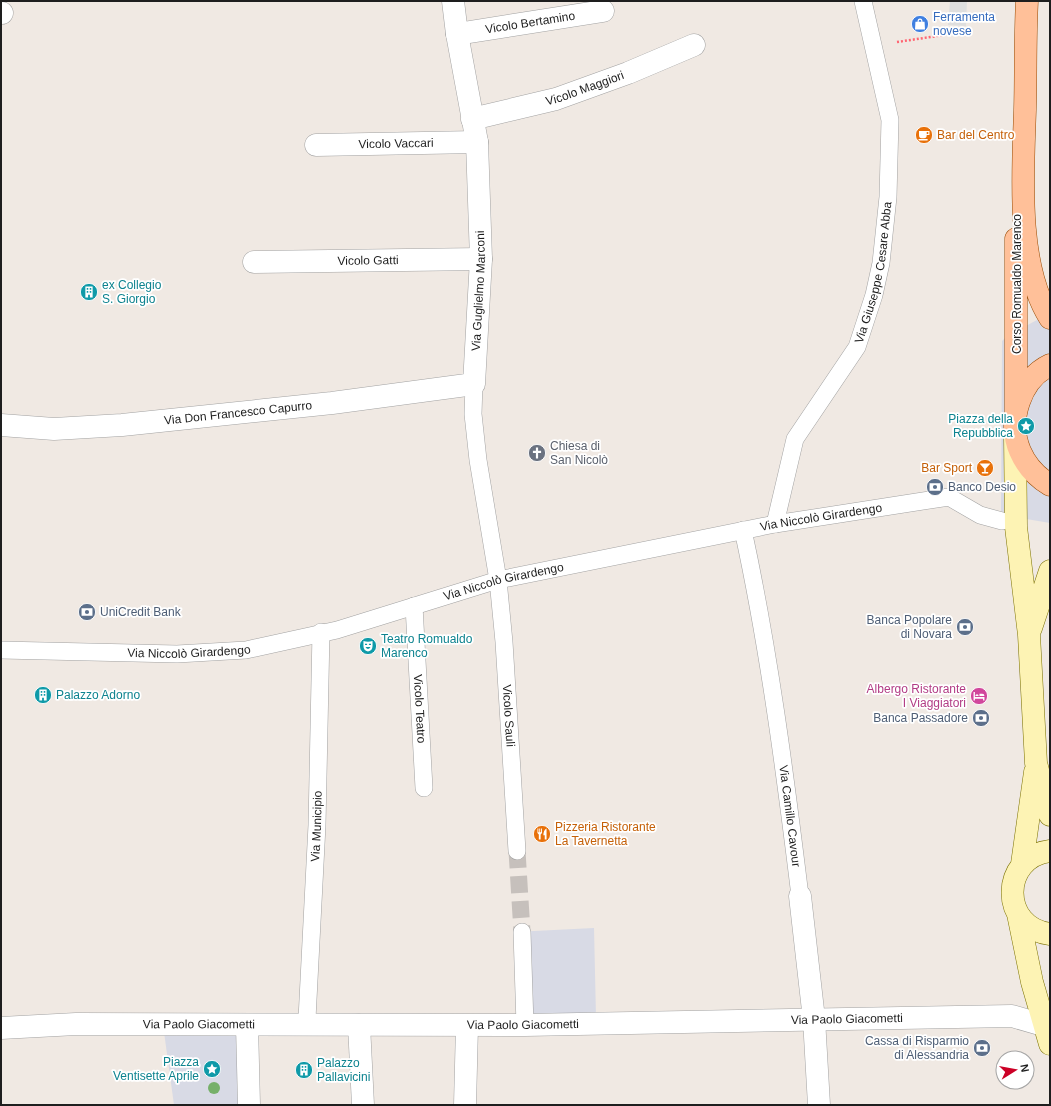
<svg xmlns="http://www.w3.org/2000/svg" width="1051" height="1106" font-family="Arial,sans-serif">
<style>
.parking{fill:#dedede}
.plaza{fill:#d8dae5}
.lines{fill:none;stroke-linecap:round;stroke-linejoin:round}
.pedestrian-tunnel{stroke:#c6c0bc;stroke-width:17;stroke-dasharray:17 8;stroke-linecap:butt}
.pedestrian-casing{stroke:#a2a2a2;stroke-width:18}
.minor-casing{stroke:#a2a2a2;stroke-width:23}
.secondary-casing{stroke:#7a7000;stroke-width:23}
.primary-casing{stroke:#984900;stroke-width:23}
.path{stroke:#ff6572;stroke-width:2.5;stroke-dasharray:2 2;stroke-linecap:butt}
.pedestrian{stroke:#fff;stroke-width:17}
.minor{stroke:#fff;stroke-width:22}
.secondary{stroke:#fdf3b4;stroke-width:22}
.primary{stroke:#ffc099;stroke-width:22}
.tree{fill:#76b069}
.labels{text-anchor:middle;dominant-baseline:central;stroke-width:3.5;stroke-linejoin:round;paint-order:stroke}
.shop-label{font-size:12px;fill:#366cbe;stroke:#fff;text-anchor:start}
.street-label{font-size:12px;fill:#1e1e1e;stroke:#fff}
.food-label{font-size:12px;fill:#c56008;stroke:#fff;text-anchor:start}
.culture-label{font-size:12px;fill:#0d838f;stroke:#fff;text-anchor:start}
.worship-label{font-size:12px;fill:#5b616d;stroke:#fff;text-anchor:start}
.service-label{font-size:12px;fill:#4e5e75;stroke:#fff;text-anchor:end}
.hotel-label{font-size:12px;fill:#b23c85;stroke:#fff;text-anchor:end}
</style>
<rect width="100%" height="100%" fill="#f0e9e3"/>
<path class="parking" d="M 950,1 L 967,1 L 966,26 L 948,25 Z"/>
<path class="plaza" d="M 1050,313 L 1050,523 L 1015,517 L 1001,511 L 1002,341 L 1007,336 Z
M 594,928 L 596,1017 L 525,1018 L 514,932 Z
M 246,1031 L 255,1105 L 174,1105 L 164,1032 Z"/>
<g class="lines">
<path class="pedestrian-tunnel" d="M 517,851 L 522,932"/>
<defs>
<g id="pedestrian">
<path id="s1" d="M 474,384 L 473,414 L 478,460 L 498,580 L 504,642 L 517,851"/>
<path id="s2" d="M 775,524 L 795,439 L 857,347 L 874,295 L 881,263 L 888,197 L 890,120 L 863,1"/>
<path id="s3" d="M 743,530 C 769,650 785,773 800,896"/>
<path id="s4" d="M 414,606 L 424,788"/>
<path id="s5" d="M 1,650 L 177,654 L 246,650 L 337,630 L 498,580 L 775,524 L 949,497 L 980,515 L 1002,521"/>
<path d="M 522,932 L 525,1025"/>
<path id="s6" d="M 307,1019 L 317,825 L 321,632"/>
</g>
<g id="minor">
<path d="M 1,13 L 2,13"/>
<path id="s7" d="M 457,34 L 603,11"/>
<path id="s8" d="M 472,119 L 556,99 L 628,73 L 694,45"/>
<path id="s9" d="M 316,145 L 477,142"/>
<path id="s10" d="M 254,262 L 481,259"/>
<path id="s11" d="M 1,425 L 54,429 L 122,425 L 332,403 L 474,384 L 481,259 L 477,142 L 457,34 L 453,1"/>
<path d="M 800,896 L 814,1019 L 819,1105"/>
<path d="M 247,1025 L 249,1105"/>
<path d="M 359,1025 L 363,1105"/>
<path id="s12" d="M 1,1028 L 76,1024 L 525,1025 L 1012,1016 L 1043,1025"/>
<path d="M 465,1105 L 467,1026"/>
</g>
<path id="secondary" d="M 1015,435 L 1016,527 L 1029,635 L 1036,763 L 1050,815
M 1031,628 L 1050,571
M 1050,851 C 1000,857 1000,928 1050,934
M 1022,864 L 1035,772
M 1018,914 L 1032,982 L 1050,1044"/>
<path id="primary" d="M 1027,1 C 1025,37 1026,74 1025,110 C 1023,172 1016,265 1050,318
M 1016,239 L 1016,413
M 1050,365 C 1020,379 1007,421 1020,451 C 1026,465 1037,477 1050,485"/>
</defs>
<use href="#pedestrian" class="pedestrian-casing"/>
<use href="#minor" class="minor-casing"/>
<use href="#secondary" class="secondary-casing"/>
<use href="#primary" class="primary-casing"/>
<path class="path" d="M 897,42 L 944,35"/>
<use href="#pedestrian" class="pedestrian"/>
<use href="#minor" class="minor"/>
<use href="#secondary" class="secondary"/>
<use href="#primary" class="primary"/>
</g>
<circle class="tree" cx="214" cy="1088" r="6"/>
<defs>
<symbol id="shop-disc" viewBox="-11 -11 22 22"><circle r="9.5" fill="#3f7fe0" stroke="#fff"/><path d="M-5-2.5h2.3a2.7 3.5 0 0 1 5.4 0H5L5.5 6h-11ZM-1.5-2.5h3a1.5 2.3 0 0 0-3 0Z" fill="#fff"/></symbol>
<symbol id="cafe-disc" viewBox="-11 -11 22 22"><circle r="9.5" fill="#e8710a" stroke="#fff"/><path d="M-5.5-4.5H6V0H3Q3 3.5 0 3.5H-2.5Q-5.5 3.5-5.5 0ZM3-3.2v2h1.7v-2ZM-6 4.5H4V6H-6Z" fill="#fff"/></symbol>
<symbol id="building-disc" viewBox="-11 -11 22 22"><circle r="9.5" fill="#0f9aa8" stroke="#fff"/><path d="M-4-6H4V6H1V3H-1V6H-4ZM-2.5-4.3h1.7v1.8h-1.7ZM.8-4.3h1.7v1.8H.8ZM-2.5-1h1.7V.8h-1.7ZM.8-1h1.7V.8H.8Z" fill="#fff"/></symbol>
<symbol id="sight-disc" viewBox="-11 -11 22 22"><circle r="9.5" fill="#0f9aa8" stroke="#fff"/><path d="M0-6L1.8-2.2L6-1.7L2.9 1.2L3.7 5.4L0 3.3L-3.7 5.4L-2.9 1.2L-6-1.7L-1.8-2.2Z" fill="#fff"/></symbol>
<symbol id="church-disc" viewBox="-11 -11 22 22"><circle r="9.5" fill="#6b7280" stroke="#fff"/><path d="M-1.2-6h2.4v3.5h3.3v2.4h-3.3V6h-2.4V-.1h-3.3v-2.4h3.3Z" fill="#fff"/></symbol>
<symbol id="bar-disc" viewBox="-11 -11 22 22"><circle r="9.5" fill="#e8710a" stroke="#fff"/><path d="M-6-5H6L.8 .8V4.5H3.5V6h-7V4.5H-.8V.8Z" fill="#fff"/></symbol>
<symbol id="bank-disc" viewBox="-11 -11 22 22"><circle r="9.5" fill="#5c6f8a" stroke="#fff"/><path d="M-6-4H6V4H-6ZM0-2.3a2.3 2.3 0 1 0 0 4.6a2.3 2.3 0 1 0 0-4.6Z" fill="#fff"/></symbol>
<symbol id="theatre-disc" viewBox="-11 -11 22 22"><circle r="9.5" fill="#0f9aa8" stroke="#fff"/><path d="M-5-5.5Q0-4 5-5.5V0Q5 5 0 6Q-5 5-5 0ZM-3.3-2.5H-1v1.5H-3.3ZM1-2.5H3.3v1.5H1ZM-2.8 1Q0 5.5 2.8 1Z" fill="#fff"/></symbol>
<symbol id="hotel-disc" viewBox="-11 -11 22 22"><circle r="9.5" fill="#d1479c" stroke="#fff"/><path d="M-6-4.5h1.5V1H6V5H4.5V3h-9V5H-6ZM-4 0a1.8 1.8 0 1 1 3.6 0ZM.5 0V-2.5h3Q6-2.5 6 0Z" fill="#fff"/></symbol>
<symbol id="restaurant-disc" viewBox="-11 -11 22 22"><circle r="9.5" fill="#e8710a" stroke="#fff"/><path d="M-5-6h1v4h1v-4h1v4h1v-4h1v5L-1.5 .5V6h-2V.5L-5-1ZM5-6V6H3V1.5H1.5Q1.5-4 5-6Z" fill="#fff"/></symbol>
</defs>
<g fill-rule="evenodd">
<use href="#shop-disc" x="910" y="14" width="20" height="20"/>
<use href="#cafe-disc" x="914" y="125" width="20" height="20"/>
<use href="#building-disc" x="79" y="282" width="20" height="20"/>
<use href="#sight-disc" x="1016" y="416" width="20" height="20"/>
<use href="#church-disc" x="527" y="443" width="20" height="20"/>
<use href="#bar-disc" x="975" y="458" width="20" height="20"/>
<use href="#bank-disc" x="925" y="477" width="20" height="20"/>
<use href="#bank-disc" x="77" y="602" width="20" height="20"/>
<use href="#bank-disc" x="955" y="617" width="20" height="20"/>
<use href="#theatre-disc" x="358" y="636" width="20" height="20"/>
<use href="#building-disc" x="33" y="685" width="20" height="20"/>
<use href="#hotel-disc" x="969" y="686" width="20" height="20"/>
<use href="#bank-disc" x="971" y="708" width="20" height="20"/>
<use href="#restaurant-disc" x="532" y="824" width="20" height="20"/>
<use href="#bank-disc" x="972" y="1038" width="20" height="20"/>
<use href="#sight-disc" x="202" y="1059" width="20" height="20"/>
<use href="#building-disc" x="294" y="1060" width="20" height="20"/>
</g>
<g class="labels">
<g class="shop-label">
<text x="933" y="17">Ferramenta<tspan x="933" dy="14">novese</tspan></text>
</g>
<g class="street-label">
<text stroke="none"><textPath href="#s7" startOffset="74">Vicolo Bertamino</textPath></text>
<text stroke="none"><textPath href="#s8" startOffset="117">Vicolo Maggiori</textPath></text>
<text stroke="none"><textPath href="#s9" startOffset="80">Vicolo Vaccari</textPath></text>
<text stroke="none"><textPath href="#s10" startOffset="114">Vicolo Gatti</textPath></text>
<text stroke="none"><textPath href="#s2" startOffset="275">Via Giuseppe Cesare Abba</textPath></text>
<text transform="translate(1017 284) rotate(-90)">Corso Romualdo Marenco</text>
<text stroke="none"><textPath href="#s11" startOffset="569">Via Guglielmo Marconi</textPath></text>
<text stroke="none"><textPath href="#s11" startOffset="238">Via Don Francesco Capurro</textPath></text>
<text stroke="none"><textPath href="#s5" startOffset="836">Via Niccolò Girardengo</textPath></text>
<text stroke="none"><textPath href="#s5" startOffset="512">Via Niccolò Girardengo</textPath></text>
<text stroke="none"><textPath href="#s5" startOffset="188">Via Niccolò Girardengo</textPath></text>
<text stroke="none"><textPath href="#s4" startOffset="103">Vicolo Teatro</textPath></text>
<text stroke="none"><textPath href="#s1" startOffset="334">Vicolo Sauli</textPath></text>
<text stroke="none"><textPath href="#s3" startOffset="290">Via Camillo Cavour</textPath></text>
<text stroke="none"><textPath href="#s6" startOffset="193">Via Municipio</textPath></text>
<text stroke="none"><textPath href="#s12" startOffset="846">Via Paolo Giacometti</textPath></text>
<text stroke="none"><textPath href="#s12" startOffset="198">Via Paolo Giacometti</textPath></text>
<text stroke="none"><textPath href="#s12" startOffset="522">Via Paolo Giacometti</textPath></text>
</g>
<g class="food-label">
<text x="937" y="135">Bar del Centro</text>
<text x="972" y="468" text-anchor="end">Bar Sport</text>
<text x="555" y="827">Pizzeria Ristorante<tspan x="555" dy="14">La Tavernetta</tspan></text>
</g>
<g class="culture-label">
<text x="102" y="285">ex Collegio<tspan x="102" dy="14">S. Giorgio</tspan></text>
<text x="1013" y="419" text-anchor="end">Piazza della<tspan x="1013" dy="14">Repubblica</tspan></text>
<text x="381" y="639">Teatro Romualdo<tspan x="381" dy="14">Marenco</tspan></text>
<text x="56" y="695">Palazzo Adorno</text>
<text x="199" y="1062" text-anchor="end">Piazza<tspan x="199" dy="14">Ventisette Aprile</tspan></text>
<text x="317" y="1063">Palazzo<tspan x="317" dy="14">Pallavicini</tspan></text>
</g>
<g class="worship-label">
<text x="550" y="446">Chiesa di<tspan x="550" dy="14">San Nicolò</tspan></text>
</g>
<g class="service-label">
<text x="948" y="487" text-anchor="start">Banco Desio</text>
<text x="100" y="612" text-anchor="start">UniCredit Bank</text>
<text x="952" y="620">Banca Popolare<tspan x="952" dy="14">di Novara</tspan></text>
<text x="968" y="718">Banca Passadore</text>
<text x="969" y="1041">Cassa di Risparmio<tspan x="969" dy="14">di Alessandria</tspan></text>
</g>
<g class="hotel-label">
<text x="966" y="689">Albergo Ristorante<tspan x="966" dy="14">I Viaggiatori</tspan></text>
</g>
</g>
<rect width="1051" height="1106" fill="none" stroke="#1e1e1e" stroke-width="4"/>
<g transform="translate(1015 1070) rotate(79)"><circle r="19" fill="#ffffff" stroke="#a5a5a5"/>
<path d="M0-3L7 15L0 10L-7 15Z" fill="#cc0026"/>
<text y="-6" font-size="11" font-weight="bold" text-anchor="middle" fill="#1e1e1e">N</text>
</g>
</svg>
